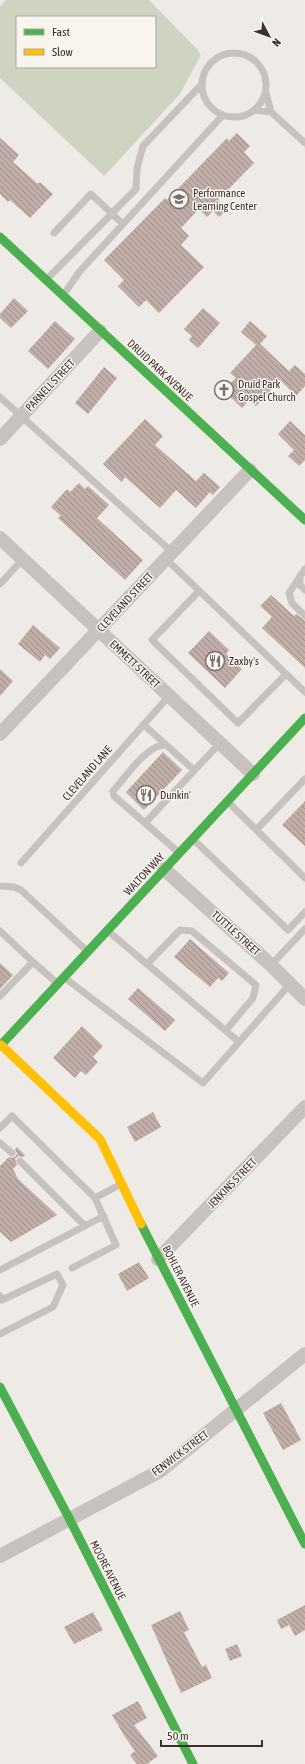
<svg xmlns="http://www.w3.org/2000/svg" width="305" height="1764" font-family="'Asap Condensed',sans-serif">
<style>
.green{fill:#d1d3c1;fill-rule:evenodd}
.building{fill:url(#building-back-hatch)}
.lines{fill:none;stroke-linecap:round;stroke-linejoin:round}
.lane{stroke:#c8c2be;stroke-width:7}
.street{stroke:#c8c2be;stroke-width:14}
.fast{stroke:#4caf50;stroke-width:9}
.slow{stroke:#ffc107;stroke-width:9}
.labels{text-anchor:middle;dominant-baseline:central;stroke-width:3;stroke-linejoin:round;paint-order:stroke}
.poi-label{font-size:11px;fill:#392f2c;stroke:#faf4ee;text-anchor:start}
.street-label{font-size:11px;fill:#392f2c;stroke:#faf4ee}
</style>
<defs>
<pattern id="building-back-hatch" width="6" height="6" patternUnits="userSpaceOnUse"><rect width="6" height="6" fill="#c1aea8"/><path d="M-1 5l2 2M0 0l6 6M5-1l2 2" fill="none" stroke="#9e8e89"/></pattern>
</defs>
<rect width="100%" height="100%" fill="#eeeae6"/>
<path class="green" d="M 6,0 L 149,0 L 197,49 L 201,55 L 180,94 L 104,176 L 0,78 L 0,7 ZM 17,17 L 155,17 L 155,67 L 17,67 Z"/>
<path class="building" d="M 237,133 L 250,146 L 244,152 L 254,163 L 218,200 L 227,209 L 219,217 L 213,211 L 207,217 L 199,209 L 181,228 L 189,236 L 181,245 L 204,267 L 159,313 L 146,300 L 139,307 L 118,286 L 124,280 L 104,260 L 165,198 L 167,200 L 227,138 L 229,141 Z
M 0,138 L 19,155 L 13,162 L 38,184 L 40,182 L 53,194 L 30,218 L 10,200 L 8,202 L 0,194 Z
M 14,298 L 28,311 L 11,328 L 0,318 L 0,314 Z
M 203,308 L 220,323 L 198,348 L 189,340 L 192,336 L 184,329 Z
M 55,321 L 75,339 L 48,369 L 28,351 Z
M 250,321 L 267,336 L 260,344 L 289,371 L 295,365 L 305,374 L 305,386 L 296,396 L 280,380 L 256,406 L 249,400 L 242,408 L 223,390 L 236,378 L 230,373 L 256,345 L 241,332 Z
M 104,367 L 117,378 L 88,414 L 75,403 Z
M 145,419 L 163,436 L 155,445 L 196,481 L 204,473 L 220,487 L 213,495 L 210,492 L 196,508 L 176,490 L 160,508 L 125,477 L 122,482 L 103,464 Z
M 290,421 L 305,435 L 305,460 L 299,466 L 288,456 L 294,450 L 278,434 Z
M 79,483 L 85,489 L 88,486 L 109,505 L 97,518 L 143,560 L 125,580 L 58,518 L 61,516 L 51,507 L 67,489 L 70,492 Z
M 271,595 L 294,616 L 296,614 L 305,621 L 305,668 L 262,628 L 272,617 L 260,606 Z
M 33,625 L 60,648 L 50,659 L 45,655 L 40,662 L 18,644 Z
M 209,631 L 229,650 L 226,654 L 242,669 L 225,688 L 188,653 Z
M 0,669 L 13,681 L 0,696 Z
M 163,752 L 182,770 L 144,810 L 126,792 Z
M 305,801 L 305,846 L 282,825 Z
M 190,939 L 229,973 L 222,981 L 218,978 L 210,987 L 174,957 Z
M 0,963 L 13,975 L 0,989 Z
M 138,988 L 175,1020 L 165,1031 L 128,999 Z
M 82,1026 L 103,1046 L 93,1057 L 98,1062 L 86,1075 L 81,1071 L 75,1078 L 53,1058 Z
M 153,1112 L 161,1127 L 135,1142 L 127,1127 Z
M 17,1147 L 25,1155 L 23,1157 L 18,1156 L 15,1159 L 17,1165 L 13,1169 L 18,1179 L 57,1215 L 11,1242 L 0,1232 L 0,1166 L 9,1157 L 12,1158 L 16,1156 L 17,1153 L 15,1149 Z
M 139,1262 L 149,1278 L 127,1291 L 118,1274 Z
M 281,1403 L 301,1440 L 283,1450 L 263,1413 Z
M 305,1605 L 305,1630 L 295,1636 L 289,1625 L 281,1629 L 277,1620 Z
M 180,1611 L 189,1630 L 184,1632 L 202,1667 L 206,1665 L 212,1678 L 181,1693 L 151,1625 Z
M 93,1612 L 103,1630 L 74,1644 L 64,1627 Z
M 237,1644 L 242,1656 L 230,1661 L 225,1649 Z
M 138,1701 L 147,1718 L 134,1725 L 158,1756 L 147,1764 L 137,1764 L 130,1755 L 135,1751 L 125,1737 L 112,1715 Z"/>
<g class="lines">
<path class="lane" d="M202 85a32 32 0 1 1 64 0a32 32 0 1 1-64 0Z
M 266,93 L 271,112 L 305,143
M 254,110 L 271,112
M 54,233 L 91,194 L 123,224
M 47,279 L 136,189 L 137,168 L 143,146 L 202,84
M 64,294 L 80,271 L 223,115
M 0,397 L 172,552
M 166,559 L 305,692
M 305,569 L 289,593 L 292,603 L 305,616
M 300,576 L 300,585 L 305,590
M 0,584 L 23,559
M 199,591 L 152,640 L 238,723 L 286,674
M 144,725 L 194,770
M 229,803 L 305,878
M 145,823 L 114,796 L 113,791 C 125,778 148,743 166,745
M 257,829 L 305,779
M 194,840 L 288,930 L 305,912
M 178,852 L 145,823 L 220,743
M 21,863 L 169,696
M 0,886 L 14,887 L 21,890 L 87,951
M 0,931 L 33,962
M 108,931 L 239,1042
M 147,964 L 180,930 L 192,931 L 256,985 L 253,998 L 226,1030
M 271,965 L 305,929
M 65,978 L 203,1083 L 290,984
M 0,996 L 33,962 L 57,983
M 0,1128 L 12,1116 L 95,1198 L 116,1245 L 72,1268
M 0,1143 L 12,1153
M 20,1161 L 85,1226
M 95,1198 L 121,1184
M 0,1270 L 104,1216
M 0,1296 L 2,1300 L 57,1274 L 63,1285 L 53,1307 L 0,1334"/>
<path class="street" d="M 0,439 L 100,331
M 0,538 L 253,774
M 0,734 L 250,470
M 164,869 L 271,965 L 305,999
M 158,1259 L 305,1107
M 0,1556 L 160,1471 L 305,1354"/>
<path class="fast" d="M 0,237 L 305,520
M 0,1046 L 305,718
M 141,1224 L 305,1544
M 0,1387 L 69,1518 L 193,1764"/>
<path class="slow" d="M 1,1045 L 100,1139 L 141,1224"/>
</g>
<defs>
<symbol id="school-ring" viewBox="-11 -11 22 22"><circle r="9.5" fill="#faf4ee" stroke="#78706d" stroke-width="1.5"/><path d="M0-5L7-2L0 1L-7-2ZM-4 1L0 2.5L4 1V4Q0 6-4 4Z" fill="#78706d"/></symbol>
<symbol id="church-ring" viewBox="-11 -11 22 22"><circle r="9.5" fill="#faf4ee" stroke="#78706d" stroke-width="1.5"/><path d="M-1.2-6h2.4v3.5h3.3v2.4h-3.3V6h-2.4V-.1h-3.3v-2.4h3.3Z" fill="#78706d"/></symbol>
<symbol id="restaurant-ring" viewBox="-11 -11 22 22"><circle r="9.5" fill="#faf4ee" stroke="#78706d" stroke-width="1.5"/><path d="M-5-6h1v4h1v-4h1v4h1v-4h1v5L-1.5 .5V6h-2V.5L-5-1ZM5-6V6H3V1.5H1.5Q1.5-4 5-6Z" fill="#78706d"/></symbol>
</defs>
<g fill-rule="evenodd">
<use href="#school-ring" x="168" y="188" width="22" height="22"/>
<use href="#church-ring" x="213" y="379" width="22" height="22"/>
<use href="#restaurant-ring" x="204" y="650" width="22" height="22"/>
<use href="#restaurant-ring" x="135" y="784" width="22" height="22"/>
</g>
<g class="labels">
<g class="poi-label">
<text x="193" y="193">Performance<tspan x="193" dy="13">Learning Center</tspan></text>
<text x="238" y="384">Druid Park<tspan x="238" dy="13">Gospel Church</tspan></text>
<text x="229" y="661">Zaxby's</text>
<text x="160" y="795">Dunkin'</text>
</g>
<g class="street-label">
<text transform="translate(160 370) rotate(43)">DRUID PARK AVENUE</text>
<text transform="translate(50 385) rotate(-47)">PARNELL STREET</text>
<text transform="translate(125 602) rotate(-47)">CLEVELAND STREET</text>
<text transform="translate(135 664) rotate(43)">EMMETT STREET</text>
<text transform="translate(87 773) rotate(-49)">CLEVELAND LANE</text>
<text transform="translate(144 874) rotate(-47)">WALTON WAY</text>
<text transform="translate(236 933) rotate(42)">TUTTLE STREET</text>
<text transform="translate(232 1183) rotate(-46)">JENKINS STREET</text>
<text transform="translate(181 1276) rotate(63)">BOHLER AVENUE</text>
<text transform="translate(180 1453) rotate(-37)">FENWICK STREET</text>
<text transform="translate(108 1570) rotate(63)">MOORE AVENUE</text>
</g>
</g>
<rect x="16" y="16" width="140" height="52" fill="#faf4ee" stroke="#ada5a0"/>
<rect x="24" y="29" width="20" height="6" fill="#4caf50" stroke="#ada5a0"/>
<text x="52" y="36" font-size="12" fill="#392f2c">Fast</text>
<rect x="24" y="49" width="20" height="6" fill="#ffc107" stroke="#ada5a0"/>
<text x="52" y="56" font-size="12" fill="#392f2c">Slow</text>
<g transform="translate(269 36) rotate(131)" stroke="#faf4ee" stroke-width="3" paint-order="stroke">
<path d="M0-3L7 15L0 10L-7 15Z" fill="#392f2c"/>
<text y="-6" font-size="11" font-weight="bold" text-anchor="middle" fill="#392f2c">N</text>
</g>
<path d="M161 1740v6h101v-6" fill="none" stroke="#392f2c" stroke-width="2"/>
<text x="167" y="1740" font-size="12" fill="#392f2c" stroke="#faf4ee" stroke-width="3" paint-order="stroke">50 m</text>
</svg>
